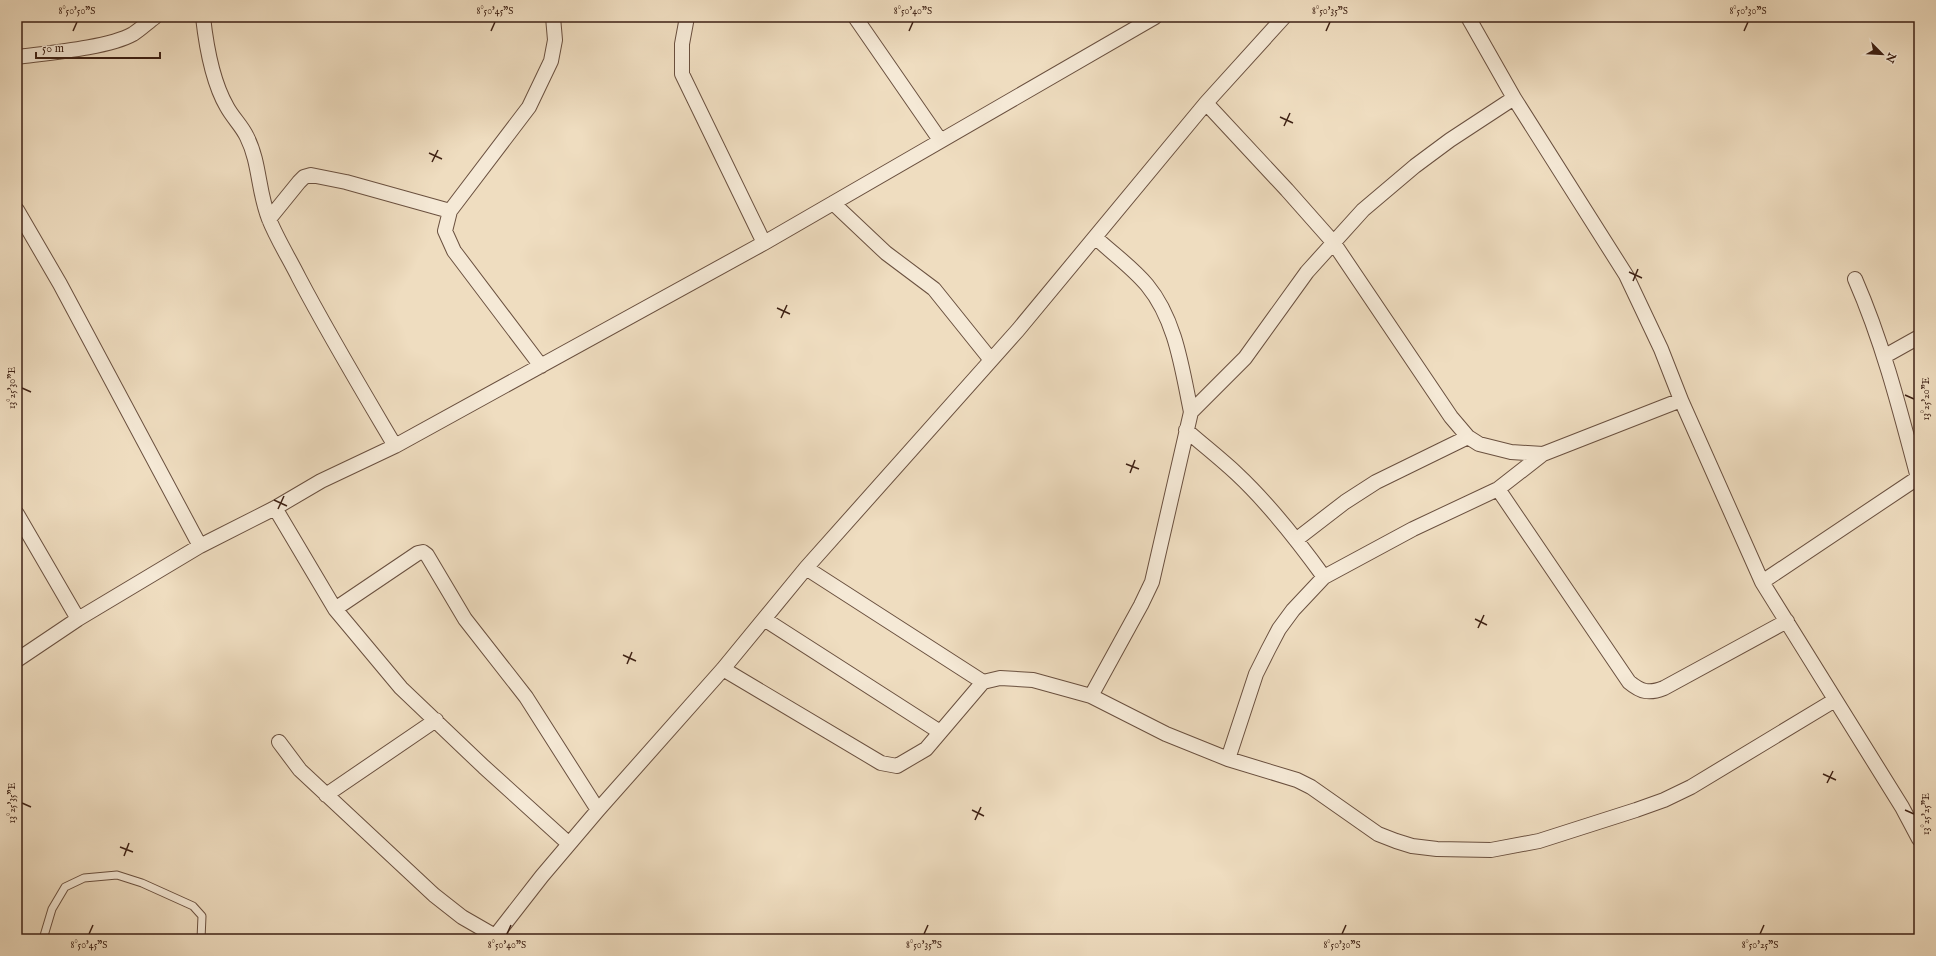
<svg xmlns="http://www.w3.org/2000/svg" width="1936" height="956" font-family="'IM FELL English',serif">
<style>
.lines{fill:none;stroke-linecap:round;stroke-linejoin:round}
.lane-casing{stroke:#6a503f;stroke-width:9}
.street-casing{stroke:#6a503f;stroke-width:16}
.lane{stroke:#f5e9d6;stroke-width:7}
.street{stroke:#f5e9d6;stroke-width:14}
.ticks{fill:none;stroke:#3e2114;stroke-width:1.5}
.neatline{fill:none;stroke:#3e2114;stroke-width:1.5}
.ticks-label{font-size:10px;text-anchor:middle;fill:#3e2114}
</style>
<rect width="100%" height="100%" fill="#efddc0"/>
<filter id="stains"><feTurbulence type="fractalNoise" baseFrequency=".005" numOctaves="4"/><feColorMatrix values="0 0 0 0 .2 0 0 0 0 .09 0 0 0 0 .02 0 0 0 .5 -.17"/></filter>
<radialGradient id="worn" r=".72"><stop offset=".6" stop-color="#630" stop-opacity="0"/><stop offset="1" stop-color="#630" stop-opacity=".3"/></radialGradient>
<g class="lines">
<defs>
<path id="lane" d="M 43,939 L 52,909 L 65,887 L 84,878 L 117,875 L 142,883 L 193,906 L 202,916 L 201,939"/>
<path id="street" d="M 203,17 C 206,44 213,83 227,107 C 233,118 242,126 247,137 C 260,163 258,192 269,219 C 277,239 289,258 299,278 C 329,335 362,390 395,446
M 687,17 L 682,44 L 682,74 L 764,243
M 855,17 L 940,140
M 1468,17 L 1514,98 L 1626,275 L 1661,349 L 1681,400 L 1762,582 L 1902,807 L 1919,839
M 17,57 C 47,53 108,48 133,34 C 141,29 148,22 155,17
M 1206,103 L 1287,190 L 1333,242 L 1451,417 L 1468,437 L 1479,444 L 1511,452 L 1543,454 L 1681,400
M 833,203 L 886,253 L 934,289 L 991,360
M 17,210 L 60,284 L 200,546
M 269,219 L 299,182 L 304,177 L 311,175 L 346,182 L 450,211
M 1095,237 C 1112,253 1132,267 1147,285 C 1176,320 1182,369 1191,412
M 1855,279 C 1883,343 1900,410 1918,478
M 1885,356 L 1919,337
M 541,366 L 454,251 L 445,231 L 450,211 L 529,107 L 551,61 L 555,40 L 553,17
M 1186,430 C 1203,445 1221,459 1237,474 C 1270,505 1298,541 1324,577
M 1498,489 L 1629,682 C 1641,692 1649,694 1664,688 L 1787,621
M 275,508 L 335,609 L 401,688 L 484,767 L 569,844
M 17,514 L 78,619
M 1297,539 L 1345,502 L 1376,482 L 1468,437
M 806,568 L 983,682
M 1762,582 L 1919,477
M 335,609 L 418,553 L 423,552 L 427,555 L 465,619 L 526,697 L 598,810
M 764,619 L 940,732
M 17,660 L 78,619 L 200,546 L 275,508 L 321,481 L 395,446 L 764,243 L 1155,17
M 723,669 L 881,763 L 897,766 L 926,749 L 983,682 L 1000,678 L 1033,680 L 1091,696 L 1166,734 L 1228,759 L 1297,780 L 1311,787 L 1378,834 L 1396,841 L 1412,846 L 1437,849 L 1491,850 L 1539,841 L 1636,810 L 1664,800 L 1691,787 L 1835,700
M 1091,696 L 1141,605 L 1152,582 L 1191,412 L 1245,358 L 1307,272 L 1363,210 L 1415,166 L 1450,140 L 1514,98
M 279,742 L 300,770 L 434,895 L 462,917 L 495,936
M 1228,759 L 1256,674 L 1268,650 L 1279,629 L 1293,610 L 1324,577 L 1413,529 L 1498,489 L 1543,454
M 326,795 L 436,720
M 493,939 L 542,876 L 598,810 L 723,669 L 806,568 L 1018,330 L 1206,103 L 1284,17"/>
</defs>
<use href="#lane" class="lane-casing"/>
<use href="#street" class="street-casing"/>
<use href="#lane" class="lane"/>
<use href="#street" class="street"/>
</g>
<path class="ticks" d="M 73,31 L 77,22M 491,31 L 495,22M 909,31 L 913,22M 1326,31 L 1330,22M 1744,31 L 1748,22M 1280,117 L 1293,123M 1284,126 L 1290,113M 429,153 L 442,159M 432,162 L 438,150M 1629,272 L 1642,278M 1633,281 L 1638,269M 777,308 L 790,314M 781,318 L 787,305M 22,388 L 31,392M 1905,395 L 1914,399M 1126,464 L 1139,469M 1130,473 L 1135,460M 274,500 L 287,506M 278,509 L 284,496M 1475,619 L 1487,625M 1478,628 L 1484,615M 623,655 L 636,661M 627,664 L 632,652M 1823,774 L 1836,780M 1827,783 L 1833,771M 22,803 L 31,807M 972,810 L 984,816M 1905,810 L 1914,814M 975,820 L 981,807M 120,847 L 133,852M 124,856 L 129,843M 89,934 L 93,925M 507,934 L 511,925M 924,934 L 928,925M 1342,934 L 1346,925M 1760,934 L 1764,925"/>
<rect width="1936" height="956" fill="none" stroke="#efddc0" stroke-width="44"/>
<g transform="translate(1882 54) rotate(114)" stroke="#f5e9d6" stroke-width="3" paint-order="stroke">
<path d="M0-3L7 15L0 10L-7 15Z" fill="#3e2114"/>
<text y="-6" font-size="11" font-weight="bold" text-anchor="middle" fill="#3e2114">N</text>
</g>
<path d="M36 52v6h124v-6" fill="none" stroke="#3e2114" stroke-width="2"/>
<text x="42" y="52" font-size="12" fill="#3e2114" stroke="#f5e9d6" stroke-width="3" paint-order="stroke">50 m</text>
<rect x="22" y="22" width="1892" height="912" class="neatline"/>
<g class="ticks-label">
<text x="77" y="14">8°50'50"S</text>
<text x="495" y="14">8°50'45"S</text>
<text x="913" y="14">8°50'40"S</text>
<text x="1330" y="14">8°50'35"S</text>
<text x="1748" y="14">8°50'30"S</text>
<text transform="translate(11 388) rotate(-90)" y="4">13°25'30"E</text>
<text transform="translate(1925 399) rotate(-90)" y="4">13°25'20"E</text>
<text transform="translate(11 803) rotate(-90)" y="4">13°25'35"E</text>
<text transform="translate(1925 814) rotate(-90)" y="4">13°25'25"E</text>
<text x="89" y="948">8°50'45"S</text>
<text x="507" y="948">8°50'40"S</text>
<text x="924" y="948">8°50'35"S</text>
<text x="1342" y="948">8°50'30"S</text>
<text x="1760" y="948">8°50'25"S</text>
</g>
<rect width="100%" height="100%" filter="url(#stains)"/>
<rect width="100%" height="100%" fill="url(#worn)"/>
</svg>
